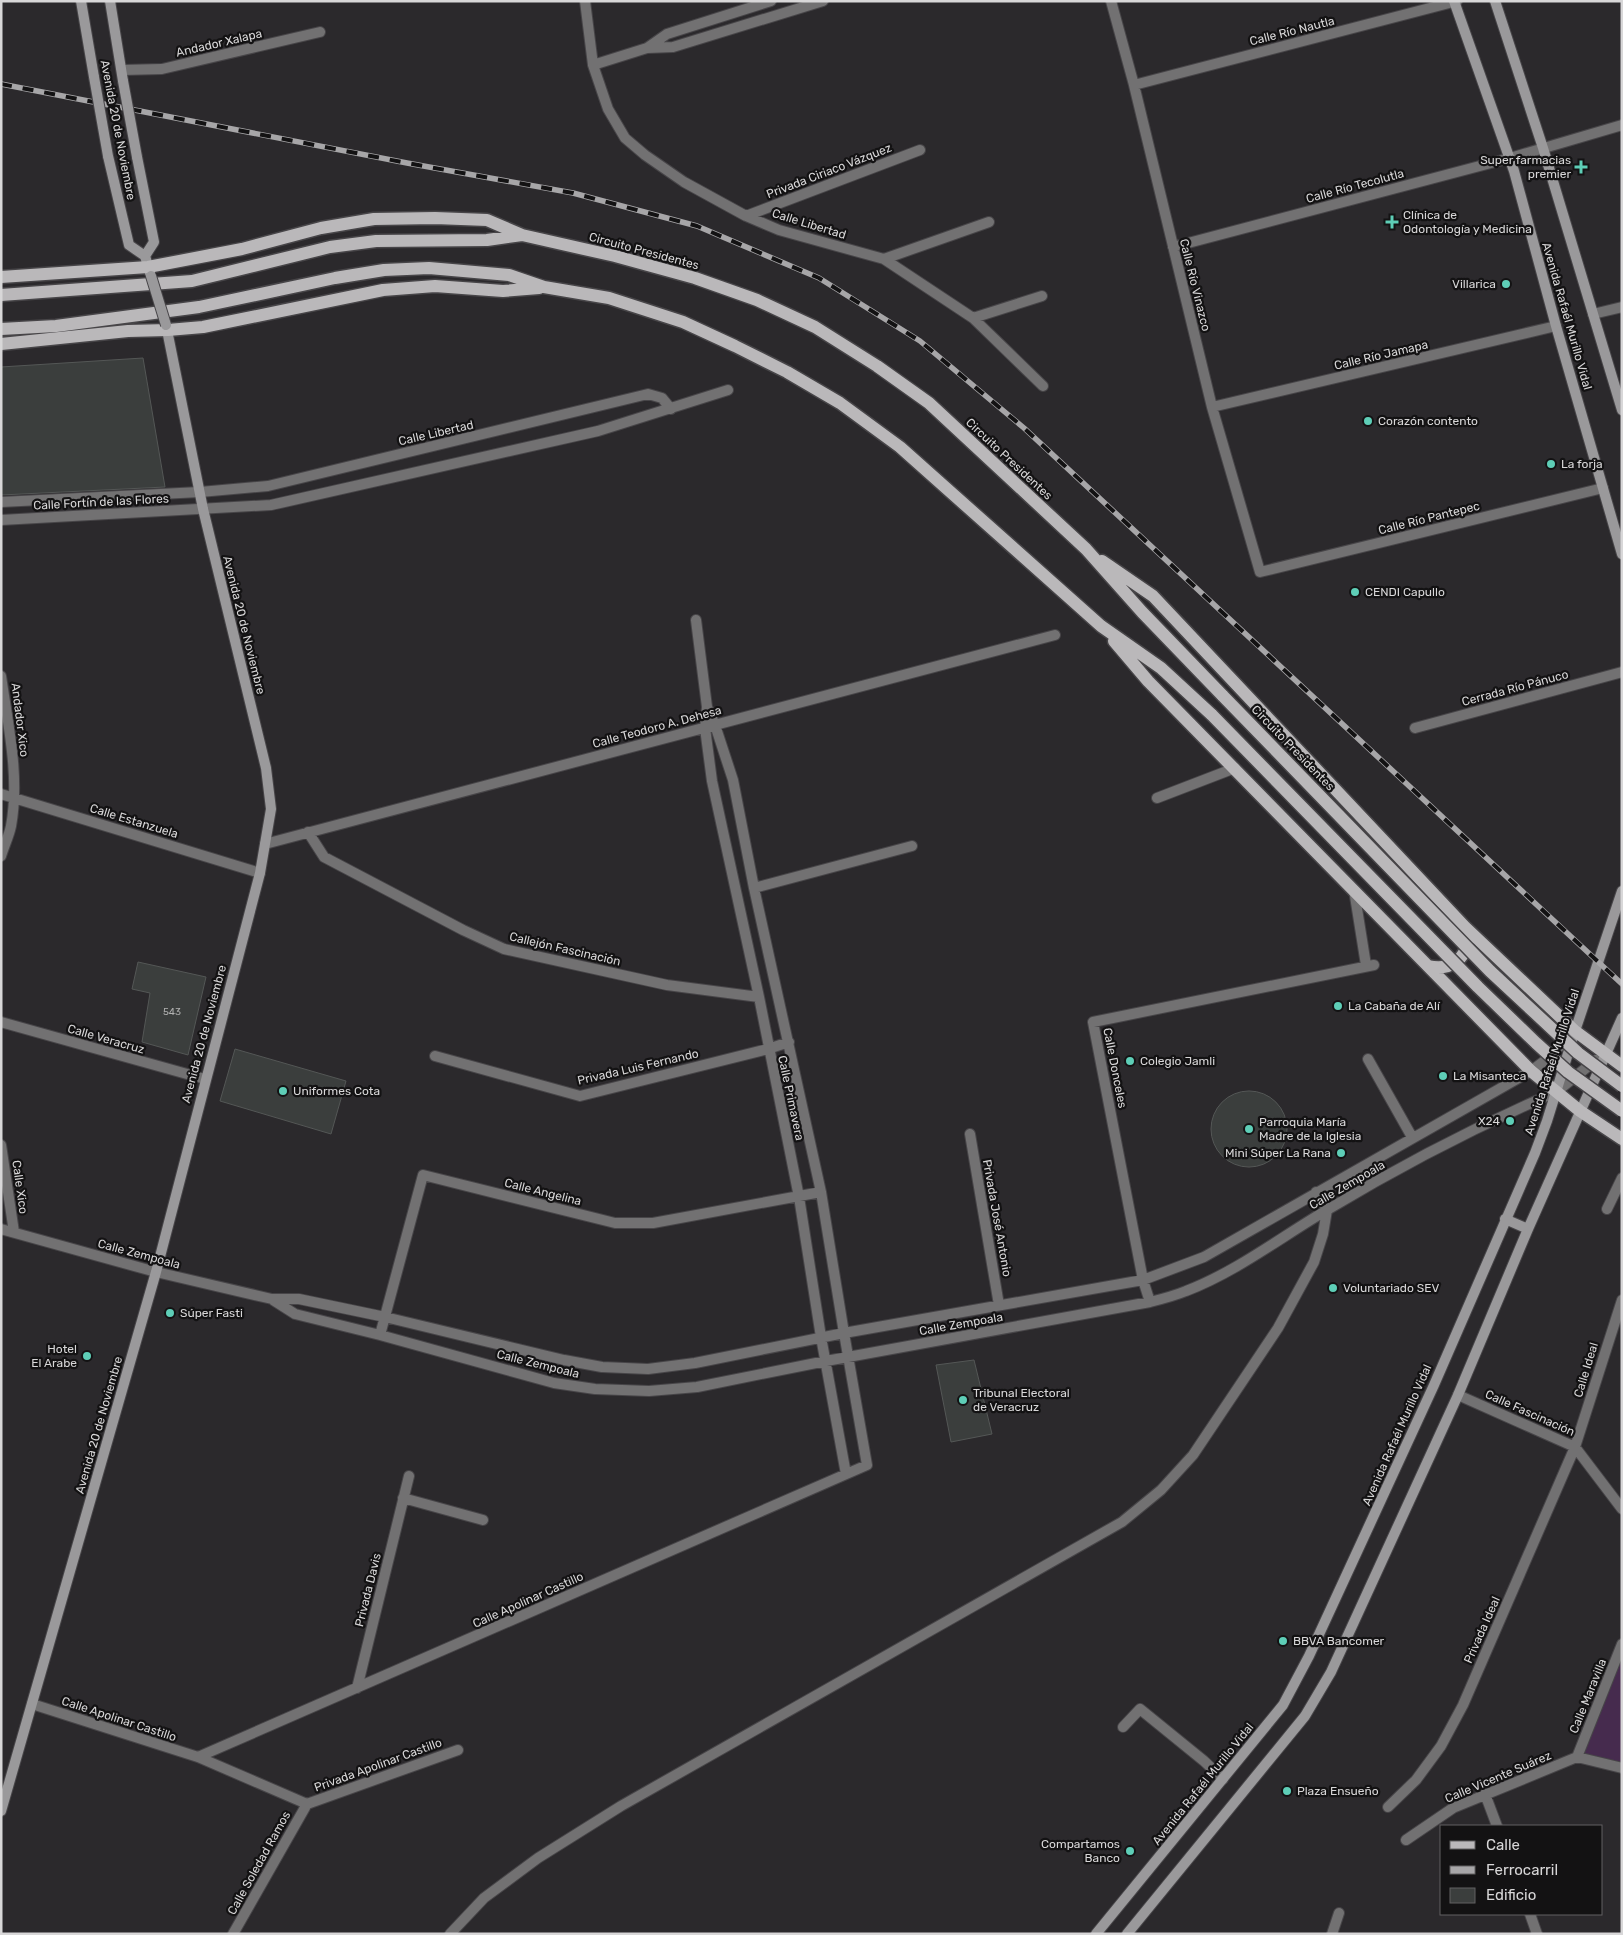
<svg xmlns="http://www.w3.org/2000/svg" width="1623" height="1935" font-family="Rubik,sans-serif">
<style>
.green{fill:#462b4e}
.building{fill:#3b3e3d;stroke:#545756}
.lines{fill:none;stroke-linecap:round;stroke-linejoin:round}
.service-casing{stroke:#474548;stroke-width:12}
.minor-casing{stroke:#474548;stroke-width:12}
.tertiary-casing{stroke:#474548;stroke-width:12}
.secondary-casing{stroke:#474548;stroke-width:12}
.primary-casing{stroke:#474548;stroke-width:15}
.service{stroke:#727172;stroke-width:10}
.minor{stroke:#727172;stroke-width:10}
.tertiary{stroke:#727172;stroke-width:10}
.secondary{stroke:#9a999b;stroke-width:10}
.primary{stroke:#bab8ba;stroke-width:12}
.rail-casing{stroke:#a7a6a8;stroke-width:5.5}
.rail{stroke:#131213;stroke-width:4;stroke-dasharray:11;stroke-linecap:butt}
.secondary-bridge-casing{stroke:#474548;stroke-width:12;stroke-linecap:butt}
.primary-bridge-casing{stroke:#474548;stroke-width:15;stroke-linecap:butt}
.secondary-bridge{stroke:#9a999b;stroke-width:10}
.primary-bridge{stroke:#bab8ba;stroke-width:12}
.poi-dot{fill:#5eceb7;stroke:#131213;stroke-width:2}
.labels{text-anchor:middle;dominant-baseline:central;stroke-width:4.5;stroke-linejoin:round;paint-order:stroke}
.number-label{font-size:10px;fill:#b1b1b1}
.street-label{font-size:12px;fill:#d8d7d8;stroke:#131213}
.poi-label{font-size:12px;fill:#d8d7d8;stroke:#131213;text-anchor:start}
</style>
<rect width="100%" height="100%" fill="#2b292c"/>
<path class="green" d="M 1622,1644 L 1622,1768 L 1577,1757 Z"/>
<path class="building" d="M 143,358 L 165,487 L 1,495 L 1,367 Z
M 138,962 L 206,977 L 188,1055 L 142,1042 L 150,993 L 132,989 Z
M 235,1049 L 346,1081 L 331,1134 L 220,1101 Z
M1211 1129a38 38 0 1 1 76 0a38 38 0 1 1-76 0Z
M 974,1360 L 992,1434 L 951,1442 L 936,1365 Z"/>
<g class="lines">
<defs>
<path id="service" d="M 1123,1727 L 1140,1709 L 1204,1761 L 1223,1779"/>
<path id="minor" d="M 585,1 L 593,65 L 608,109 L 625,138 L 645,155 L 684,182 L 746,216 L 779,230 L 884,259 L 973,318 L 1043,386
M 1111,1 L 1134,85 L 1212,407 L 1260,572 L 1603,488
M 647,48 L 667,34 L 771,1
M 593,65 L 647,48 L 673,47 L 823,1
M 122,70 L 162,69 L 320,32
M 1134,85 L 1457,1
M 746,216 L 920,150
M 1173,247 L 1510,158 L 1622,125
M 884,259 L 989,222
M 1593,314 L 1622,307
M 973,318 L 1042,296
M 1212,407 L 1556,326
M 1,502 L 200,492 L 268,486 L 648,394 L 662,398 L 671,409
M 1,520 L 271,505 L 598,431 L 728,390
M 696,620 L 707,707 L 705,728 L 712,781 L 759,997 L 799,1197 L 821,1337 L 846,1474
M 1,676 C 8,725 20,777 11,826 C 9,836 4,846 1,856
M 1415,728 L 1622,672
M 1,794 L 260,873
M 1157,798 L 1235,768
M 308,832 L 324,857 L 463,930 L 504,949 L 667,985 L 759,997
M 265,844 L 1055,635
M 754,888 L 912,846
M 1354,890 L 1366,965
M 1,1022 L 205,1079
M 435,1056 L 580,1096 L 768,1049 L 789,1042
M 1368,1059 L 1412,1137
M 970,1134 L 999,1305
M 1,1145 L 14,1232
M 1607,1209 L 1622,1178
M 1,1229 L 156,1272 L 272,1299 L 299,1299 L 385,1317 L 564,1360 L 602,1367 L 648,1369 L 695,1363 L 844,1333 L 1143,1280 L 1204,1257 L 1531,1071
M 273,1300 L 295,1314 L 380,1335 L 554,1383 L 595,1389 L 649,1391 L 697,1387 L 826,1361 L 1150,1302 C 1162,1299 1174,1296 1186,1291 C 1236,1272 1281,1237 1327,1210 C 1400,1166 1477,1126 1556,1092
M 1150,1302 L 1143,1280 L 1093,1022 L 1374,965
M 380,1335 L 423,1175 L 615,1223 L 653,1223 L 821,1192
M 1458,1395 L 1575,1447 L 1622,1509
M 403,1498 L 483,1520
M 357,1688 L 409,1476
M 32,1704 L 198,1757 L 307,1804
M 198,1757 L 867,1465 L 844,1333 L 821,1192 L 754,888 L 733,780 L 715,725 L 707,707
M 1577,1757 L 1622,1644
M 1577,1757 L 1622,1768
M 1485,1794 L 1497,1826
M 307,1804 L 458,1750
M 1388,1807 L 1416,1780 L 1441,1746 L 1463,1705 L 1575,1447 L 1622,1300
M 1406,1840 L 1453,1808 L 1577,1757
M 1530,1914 L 1537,1934
M 233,1934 L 307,1804
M 450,1934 L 484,1898 L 538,1858 L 621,1806 L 1122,1522 L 1161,1490 L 1193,1455 L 1278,1328 L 1314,1262 L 1323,1234 L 1327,1210 L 1316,1192
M 1332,1934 L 1339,1913"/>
<path id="tertiary" d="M 1531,1071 L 1547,1059 L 1569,1037
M 1556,1092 L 1596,1060"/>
<path id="secondary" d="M 81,1 L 94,77
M 110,1 L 123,81
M 1454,1 L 1514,171 L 1556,326 L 1622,554
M 1495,1 L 1543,148 L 1622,410
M 108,156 L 129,245 L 145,256 L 150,273
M 137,157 L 154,242 L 145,256
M 1505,1219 L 1528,1229
M 1,1811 L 156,1272 L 260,873 L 271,809 L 266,768 L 203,509 L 166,325
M 1096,1934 L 1283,1705 L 1309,1656 L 1434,1385 L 1535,1153 L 1547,1121 L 1575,1031 L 1622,891
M 1127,1934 L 1305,1716 L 1331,1672 L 1458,1395 L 1528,1229 L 1622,1018"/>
<path id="primary" d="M 1,277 L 148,267 L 242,249 L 321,228 L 374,219 L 435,218 L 487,220 L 522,235
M 1,295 L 192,281 L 330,247 L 376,241 L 487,240 L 522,235 L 615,256 L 695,278 L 757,300 L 815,327 L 877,366 L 929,403 L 1086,549 L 1142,612 L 1223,696
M 1,329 L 56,326 L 199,307 L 335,278 L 384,270 L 429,268 L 509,275 L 544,287 L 609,298 L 683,322 L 735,346 L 787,372 L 840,403 L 900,447 L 1101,626 L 1161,668 L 1212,715
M 1,344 L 128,331 L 168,330 L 203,327 L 383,290 L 435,286 L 503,291 L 539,288
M 1102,561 L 1153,596 L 1465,927 L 1575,1031 L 1622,1066
M 1114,641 L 1148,681 L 1531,1071 L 1580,1111 L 1622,1139
M 1428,966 C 1449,971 1466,961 1468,938"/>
</defs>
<use href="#service" class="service-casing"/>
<use href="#minor" class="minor-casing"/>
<use href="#tertiary" class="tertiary-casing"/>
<use href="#secondary" class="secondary-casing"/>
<use href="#primary" class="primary-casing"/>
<use href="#service" class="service"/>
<use href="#minor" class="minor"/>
<use href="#tertiary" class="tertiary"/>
<use href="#secondary" class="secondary"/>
<use href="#primary" class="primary"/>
<defs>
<path id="rail" d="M 1,84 L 407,163 L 573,193 L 697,226 L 819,278 L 920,341 L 1024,428 L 1622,984"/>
</defs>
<use href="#rail" class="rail-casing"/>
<use href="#rail" class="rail"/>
<defs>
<path id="secondary-bridge" d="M 94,77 L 108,156
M 123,81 L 137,157
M 151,276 L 166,325"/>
<path id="primary-bridge" d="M 1223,696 L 1490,971 L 1578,1053 L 1622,1086
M 1212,715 L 1478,987 L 1536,1043 L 1568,1072 L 1622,1111"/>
</defs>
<use href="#secondary-bridge" class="secondary-bridge-casing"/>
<use href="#primary-bridge" class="primary-bridge-casing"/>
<use href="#secondary-bridge" class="secondary-bridge"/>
<use href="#primary-bridge" class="primary-bridge"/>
</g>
<g class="poi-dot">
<path d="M1578.5 159.5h5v5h5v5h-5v5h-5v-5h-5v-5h5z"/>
<path d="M1389.5 214.5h5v5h5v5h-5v5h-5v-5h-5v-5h5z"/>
<circle cx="1506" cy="284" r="5"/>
<circle cx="1368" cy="421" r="5"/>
<circle cx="1551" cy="464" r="5"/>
<circle cx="1355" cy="592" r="5"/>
<circle cx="1338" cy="1006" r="5"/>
<circle cx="1130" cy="1061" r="5"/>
<circle cx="1443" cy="1076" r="5"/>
<circle cx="283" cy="1091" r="5"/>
<circle cx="1510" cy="1121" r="5"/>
<circle cx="1249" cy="1129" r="5"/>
<circle cx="1341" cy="1153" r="5"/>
<circle cx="1333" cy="1288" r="5"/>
<circle cx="170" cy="1313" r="5"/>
<circle cx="87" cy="1356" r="5"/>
<circle cx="963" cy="1400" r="5"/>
<circle cx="1283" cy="1641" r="5"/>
<circle cx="1287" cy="1791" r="5"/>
<circle cx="1130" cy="1851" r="5"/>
</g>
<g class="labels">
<g class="number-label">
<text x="172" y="1012">543</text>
</g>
<g class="street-label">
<text transform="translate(1292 31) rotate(-14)">Calle Río Nautla</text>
<text transform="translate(219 43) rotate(-13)">Andador Xalapa</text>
<text transform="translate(118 130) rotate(79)">Avenida 20 de Noviembre</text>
<text transform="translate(829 171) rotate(-21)">Privada Ciriaco Vázquez</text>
<text transform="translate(1355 186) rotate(-15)">Calle Río Tecolutla</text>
<text transform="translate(809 224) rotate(17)">Calle Libertad</text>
<text transform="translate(644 251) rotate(15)">Circuito Presidentes</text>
<text transform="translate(1195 285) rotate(76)">Calle Río Vinazco</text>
<text transform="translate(1567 316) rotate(74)">Avenida Rafaél Murillo Vidal</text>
<text transform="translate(1381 355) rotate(-13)">Calle Río Jamapa</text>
<text transform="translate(436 433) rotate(-13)">Calle Libertad</text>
<text transform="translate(1009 459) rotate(43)">Circuito Presidentes</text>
<text transform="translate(101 502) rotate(-3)">Calle Fortín de las Flores</text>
<text transform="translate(1429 518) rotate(-14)">Calle Río Pantepec</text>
<text transform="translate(244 625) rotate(76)">Avenida 20 de Noviembre</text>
<text transform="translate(1515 688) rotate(-15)">Cerrada Río Pánuco</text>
<text transform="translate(20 720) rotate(83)">Andador Xico</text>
<text transform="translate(657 727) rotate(-15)">Calle Teodoro A. Dehesa</text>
<text transform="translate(1293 748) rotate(46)">Circuito Presidentes</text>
<text transform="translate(134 821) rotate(17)">Calle Estanzuela</text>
<text transform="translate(565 949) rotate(13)">Callejón Fascinación</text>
<text transform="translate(204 1034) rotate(-75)">Avenida 20 de Noviembre</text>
<text transform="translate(106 1039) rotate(16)">Calle Veracruz</text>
<text transform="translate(1552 1062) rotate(-72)">Avenida Rafaél Murillo Vidal</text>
<text transform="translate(638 1067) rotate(-13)">Privada Luis Fernando</text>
<text transform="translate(1115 1068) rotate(79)">Calle Donceles</text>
<text transform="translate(791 1098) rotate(78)">Calle Primavera</text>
<text transform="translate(1347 1185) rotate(-30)">Calle Zempoala</text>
<text transform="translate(20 1187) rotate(82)">Calle Xico</text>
<text transform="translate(543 1192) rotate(14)">Calle Angelina</text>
<text transform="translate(997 1218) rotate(80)">Privada José Antonio</text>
<text transform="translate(139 1254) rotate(15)">Calle Zempoala</text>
<text transform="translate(961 1324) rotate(-10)">Calle Zempoala</text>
<text transform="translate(538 1364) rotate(14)">Calle Zempoala</text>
<text transform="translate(1586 1370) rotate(-73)">Calle Ideal</text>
<text transform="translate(1530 1413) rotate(24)">Calle Fascinación</text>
<text transform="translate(99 1425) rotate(-74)">Avenida 20 de Noviembre</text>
<text transform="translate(1397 1435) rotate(-66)">Avenida Rafaél Murillo Vidal</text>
<text transform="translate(368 1590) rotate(-76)">Privada Davis</text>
<text transform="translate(528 1600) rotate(-24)">Calle Apolinar Castillo</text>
<text transform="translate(1482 1630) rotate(-66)">Privada Ideal</text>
<text transform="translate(1588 1696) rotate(-68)">Calle Maravilla</text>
<text transform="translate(119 1719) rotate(18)">Calle Apolinar Castillo</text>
<text transform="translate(378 1765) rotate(-20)">Privada Apolinar Castillo</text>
<text transform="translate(1498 1777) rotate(-23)">Calle Vicente Suárez</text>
<text transform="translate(1203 1784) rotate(-51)">Avenida Rafaél Murillo Vidal</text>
<text transform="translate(259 1863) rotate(-61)">Calle Soledad Ramos</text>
</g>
<g class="poi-label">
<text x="1571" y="160" text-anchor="end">Super farmacias<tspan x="1571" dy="14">premier</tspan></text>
<text x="1403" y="215">Clínica de<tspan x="1403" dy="14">Odontología y Medicina</tspan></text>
<text x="1496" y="284" text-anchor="end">Villarica</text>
<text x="1378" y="421">Corazón contento</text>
<text x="1561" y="464">La forja</text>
<text x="1365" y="592">CENDI Capullo</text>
<text x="1348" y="1006">La Cabaña de Alí</text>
<text x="1140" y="1061">Colegio Jamli</text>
<text x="1453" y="1076">La Misanteca</text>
<text x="293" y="1091">Uniformes Cota</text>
<text x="1500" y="1121" text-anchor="end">X24</text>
<text x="1259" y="1122">Parroquia María<tspan x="1259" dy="14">Madre de la Iglesia</tspan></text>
<text x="1331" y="1153" text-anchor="end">Mini Súper La Rana</text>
<text x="1343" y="1288">Voluntariado SEV</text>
<text x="180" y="1313">Súper Fasti</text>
<text x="77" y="1349" text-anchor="end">Hotel<tspan x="77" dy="14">El Arabe</tspan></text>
<text x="973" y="1393">Tribunal Electoral<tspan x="973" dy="14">de Veracruz</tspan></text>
<text x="1293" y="1641">BBVA Bancomer</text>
<text x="1297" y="1791">Plaza Ensueño</text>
<text x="1120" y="1844" text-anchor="end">Compartamos<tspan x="1120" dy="14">Banco</tspan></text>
</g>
</g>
<rect width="1623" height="1935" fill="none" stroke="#d8d7d8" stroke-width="5"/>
<rect x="1440" y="1825" width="162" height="90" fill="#131213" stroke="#626162"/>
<rect x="1450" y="1841" width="25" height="8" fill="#bab8ba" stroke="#626162"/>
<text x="1486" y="1850" font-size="15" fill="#d8d7d8">Calle</text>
<rect x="1450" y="1866" width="25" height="8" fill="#a7a6a8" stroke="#626162"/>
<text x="1486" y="1875" font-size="15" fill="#d8d7d8">Ferrocarril</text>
<rect x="1450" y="1888" width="25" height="15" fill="#3b3e3d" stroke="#626162"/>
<text x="1486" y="1900" font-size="15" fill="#d8d7d8">Edificio</text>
</svg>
